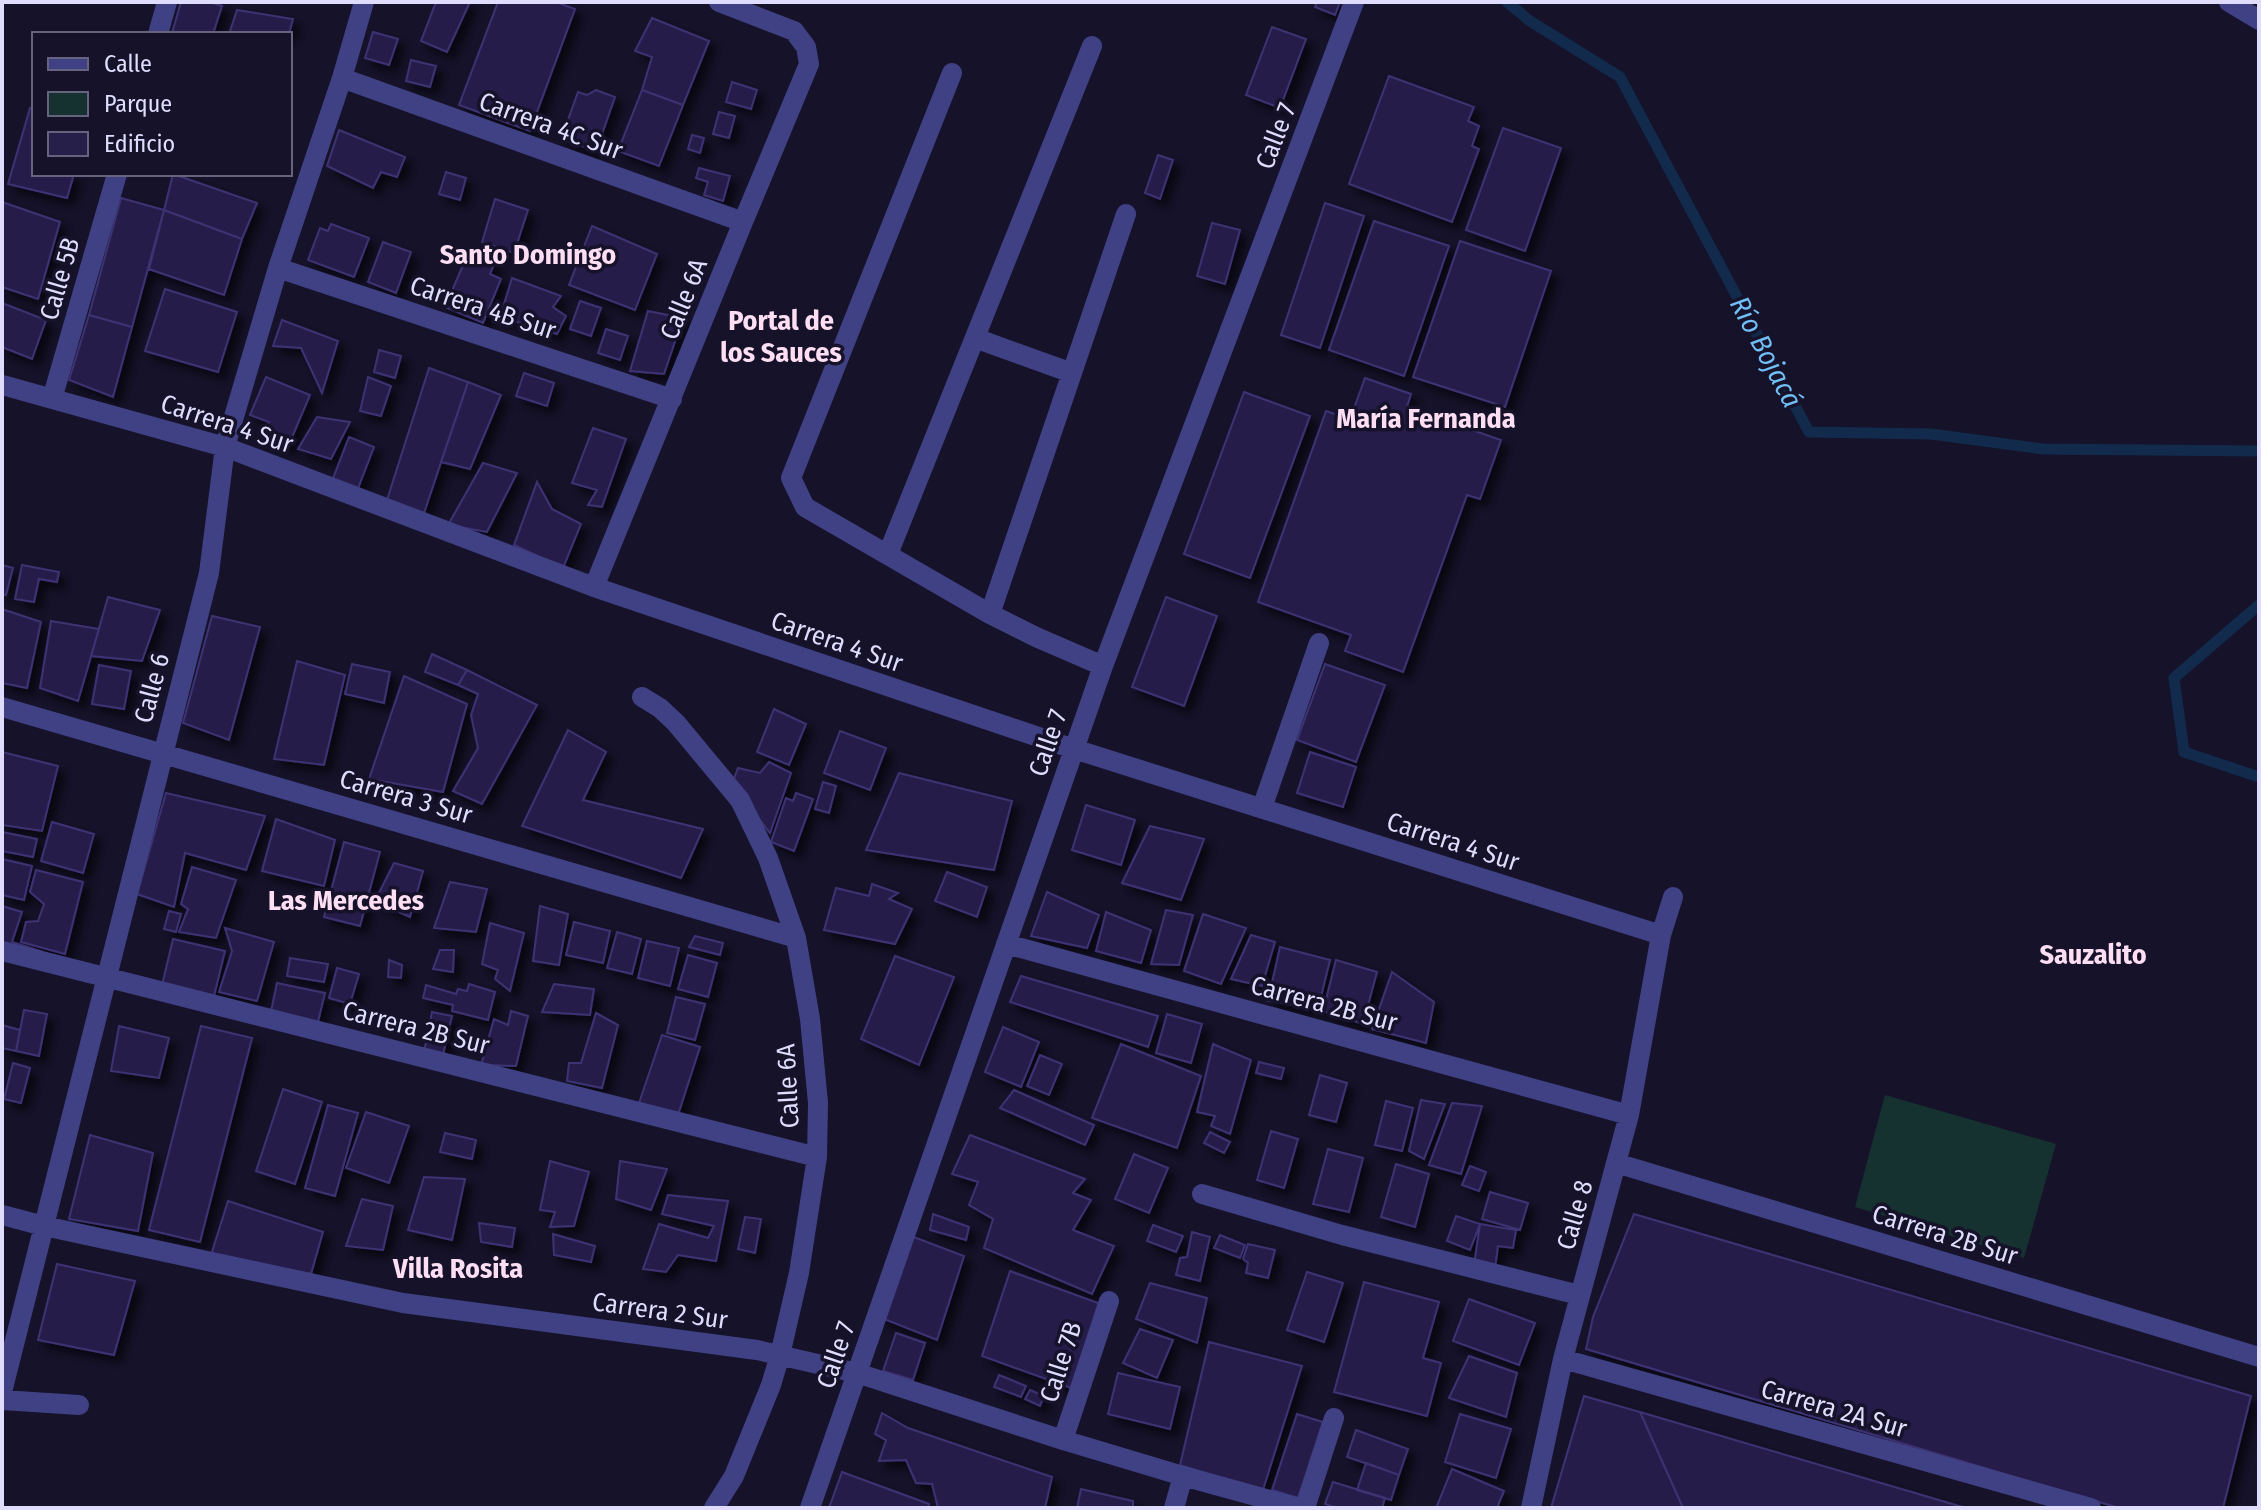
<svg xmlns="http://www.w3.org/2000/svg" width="2261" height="1510" font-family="'Fira Sans Condensed',sans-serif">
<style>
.green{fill:#163230}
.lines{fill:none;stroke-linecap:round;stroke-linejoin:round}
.stream{stroke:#122b4d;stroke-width:11}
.building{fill:#261f49;stroke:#3d3373;stroke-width:2;filter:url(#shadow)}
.minor{stroke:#404085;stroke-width:20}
.labels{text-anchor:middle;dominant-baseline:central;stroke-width:7;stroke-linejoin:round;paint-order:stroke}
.street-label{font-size:26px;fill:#dfdcfd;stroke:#151229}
.neighbourhood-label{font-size:28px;font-weight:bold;fill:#fddef3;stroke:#151229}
.water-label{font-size:28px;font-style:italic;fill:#71bef6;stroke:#151229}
</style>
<defs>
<filter id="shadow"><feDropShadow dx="7" dy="7" stdDeviation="4" flood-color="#0009"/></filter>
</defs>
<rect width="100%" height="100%" fill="#151229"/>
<path class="green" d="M 1885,1095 L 2056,1144 L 2024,1258 L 1855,1207 Z"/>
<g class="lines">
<path class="stream" d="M 1507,2 L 1530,21 L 1620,77 L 1809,432 L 1931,434 L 2043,449 L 2259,451
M 2259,605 L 2174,678 L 2184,752 L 2259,777"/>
</g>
<path class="building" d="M 181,2 L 210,2 L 222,6 L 213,34 L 172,33 Z
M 436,2 L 470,2 L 447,52 L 421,41 Z
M 498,2 L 556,2 L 575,9 L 530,131 L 459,105 Z
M 1317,2 L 1340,2 L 1335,15 L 1315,7 Z
M 237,10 L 293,19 L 289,34 L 229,34 Z
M 652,18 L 709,41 L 683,105 L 642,90 L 652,57 L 635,51 Z
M 1272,27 L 1306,39 L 1280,108 L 1246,95 Z
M 373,32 L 398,39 L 389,65 L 365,58 Z
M 411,60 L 436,66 L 430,87 L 406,81 Z
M 1389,76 L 1474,107 L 1468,121 L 1479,126 L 1472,146 L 1479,149 L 1452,222 L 1349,184 Z
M 732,82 L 757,90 L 751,109 L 726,102 Z
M 596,90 L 615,97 L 596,151 L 561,139 L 578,92 L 587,95 Z
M 642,90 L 683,105 L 659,166 L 618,151 Z
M 30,108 L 34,109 L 34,174 L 74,174 L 67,198 L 8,184 Z
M 719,112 L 735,116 L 729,138 L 713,134 Z
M 1503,128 L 1561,148 L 1525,251 L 1466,230 Z
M 339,130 L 405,157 L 397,177 L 381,172 L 373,188 L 327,166 Z
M 692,135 L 704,138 L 700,153 L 688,149 Z
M 1158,155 L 1173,160 L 1160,199 L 1145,193 Z
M 699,168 L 730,176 L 723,201 L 704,195 L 708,182 L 696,178 Z
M 446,172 L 466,178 L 460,200 L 439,194 Z
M 173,174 L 257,203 L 242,239 L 164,210 Z
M 121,198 L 164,210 L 132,327 L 89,315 Z
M 495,199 L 528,210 L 514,253 L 482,242 Z
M 2,202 L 60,222 L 38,299 L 2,287 Z
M 1325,203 L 1364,216 L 1320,348 L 1281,335 Z
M 164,210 L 242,239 L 224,295 L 149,269 Z
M 1374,221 L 1449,246 L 1404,376 L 1329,350 Z
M 1212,223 L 1240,230 L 1225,284 L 1197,276 Z
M 331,224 L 369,238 L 354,277 L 308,260 L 320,228 L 328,231 Z
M 592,226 L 657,254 L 635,310 L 569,285 Z
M 1460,241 L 1551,271 L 1505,407 L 1413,377 Z
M 383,242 L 411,252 L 396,293 L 368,282 Z
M 469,251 L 495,262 L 490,274 L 501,279 L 483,323 L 445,307 Z
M 512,278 L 561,296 L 553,307 L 566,316 L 557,334 L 500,317 Z
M 165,289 L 237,312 L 218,372 L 145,351 Z
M 580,301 L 601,308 L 591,336 L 570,329 Z
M 2,303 L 46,320 L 32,359 L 2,347 Z
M 648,311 L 683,318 L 664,374 L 630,371 Z
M 89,315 L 132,327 L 113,397 L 69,380 Z
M 282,320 L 338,341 L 322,393 L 301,348 L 273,346 Z
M 606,329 L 628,336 L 620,360 L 598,353 Z
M 379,350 L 401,356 L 395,378 L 374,372 Z
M 429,368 L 468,382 L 424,513 L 386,503 Z
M 524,373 L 554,383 L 547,406 L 516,396 Z
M 266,377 L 310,395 L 288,447 L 263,437 L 269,422 L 250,415 Z
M 368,377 L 391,386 L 381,416 L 360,411 Z
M 1365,378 L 1411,394 L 1407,407 L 1501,440 L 1480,499 L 1467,495 L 1403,672 L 1345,651 L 1351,635 L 1258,602 L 1326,411 L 1350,419 Z
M 468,382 L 501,395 L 470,469 L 441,462 Z
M 1244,392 L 1310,416 L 1250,578 L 1184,554 Z
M 317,417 L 350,422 L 331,459 L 298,449 Z
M 593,428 L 626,439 L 602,507 L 588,505 L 597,490 L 572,483 Z
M 349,437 L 374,447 L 357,491 L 332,481 Z
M 483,463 L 517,473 L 487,532 L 448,525 Z
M 537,482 L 552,509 L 581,524 L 563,568 L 514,545 Z
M 2,565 L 13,568 L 6,595 L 2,594 Z
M 22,565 L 59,572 L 57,582 L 39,579 L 34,602 L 15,599 Z
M 108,597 L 160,610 L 142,661 L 91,656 Z
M 1166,597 L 1217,616 L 1184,706 L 1132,687 Z
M 2,609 L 41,622 L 27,688 L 2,683 Z
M 212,616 L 260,627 L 229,740 L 183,723 Z
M 51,621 L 99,629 L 78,701 L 40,688 Z
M 432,654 L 467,670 L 458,685 L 425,672 Z
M 297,661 L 345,675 L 324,765 L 274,759 Z
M 352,664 L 390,672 L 384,703 L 345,694 Z
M 1325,664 L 1385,685 L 1356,762 L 1297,740 Z
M 99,665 L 131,671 L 124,709 L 92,704 Z
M 467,670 L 537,705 L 482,804 L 453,791 L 478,748 L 471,715 L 478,694 L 458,685 Z
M 404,676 L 467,704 L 443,792 L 369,779 Z
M 774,709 L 806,724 L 789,765 L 757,752 Z
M 568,730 L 606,752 L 583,800 L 703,829 L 681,878 L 522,826 Z
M 840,731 L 886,748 L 870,790 L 824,773 Z
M 2,752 L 58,766 L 42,831 L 2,825 Z
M 1310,752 L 1356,767 L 1343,807 L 1297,793 Z
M 769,762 L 791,773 L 770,833 L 732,784 L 738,768 L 760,773 Z
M 899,773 L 1012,801 L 994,870 L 866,850 Z
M 823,782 L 836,786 L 829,813 L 815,809 Z
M 166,793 L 265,816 L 246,870 L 185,853 L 174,907 L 137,894 Z
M 796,793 L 813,799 L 794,851 L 771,842 L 786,798 L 793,801 Z
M 1086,805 L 1135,820 L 1121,865 L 1072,850 Z
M 276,819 L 335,840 L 324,886 L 262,871 Z
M 52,822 L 94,834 L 83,873 L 41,861 Z
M 1150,826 L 1204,839 L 1181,900 L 1122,883 Z
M 2,832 L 37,839 L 33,857 L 2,851 Z
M 344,842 L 380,852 L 360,926 L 324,917 Z
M 2,859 L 32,866 L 24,900 L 2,895 Z
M 394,863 L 423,871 L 410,917 L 375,901 Z
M 192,867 L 236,880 L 216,938 L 179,932 L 188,909 L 181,904 Z
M 36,870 L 83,882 L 65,954 L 21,942 L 26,922 L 38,921 L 44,904 L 30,892 Z
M 947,872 L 987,887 L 977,917 L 935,901 Z
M 450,882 L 487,889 L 476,932 L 434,928 Z
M 872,884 L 898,893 L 889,899 L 912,909 L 895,944 L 824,930 L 836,888 L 869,896 Z
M 1047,892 L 1099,915 L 1087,948 L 1031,936 Z
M 2,906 L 22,912 L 12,942 L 43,952 L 2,945 Z
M 540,906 L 568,914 L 559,965 L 533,961 Z
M 1166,910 L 1193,915 L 1179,965 L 1151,964 Z
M 169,911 L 181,914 L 176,932 L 164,929 Z
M 1106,912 L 1151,930 L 1141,963 L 1096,951 Z
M 1203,914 L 1246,928 L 1221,984 L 1184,971 Z
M 574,922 L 610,931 L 603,963 L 566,955 Z
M 490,923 L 524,933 L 510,991 L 495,979 L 498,970 L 482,964 Z
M 225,928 L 274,942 L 257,1001 L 219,992 L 232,951 Z
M 617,932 L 641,939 L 632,974 L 607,968 Z
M 1251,935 L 1275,942 L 1262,986 L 1231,979 Z
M 695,936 L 723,943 L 720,955 L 689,947 Z
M 173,939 L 225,951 L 214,996 L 162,985 Z
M 647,941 L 679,948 L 670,986 L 638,978 Z
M 1280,947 L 1330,960 L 1318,1009 L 1268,1001 Z
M 440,950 L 454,950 L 453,972 L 433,969 Z
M 688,955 L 717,963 L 708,997 L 678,989 Z
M 895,956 L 954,977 L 919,1065 L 861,1039 Z
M 290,958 L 328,964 L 324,982 L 287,976 Z
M 389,960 L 402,965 L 401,978 L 388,977 Z
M 1336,960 L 1377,972 L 1363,1024 L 1323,1011 Z
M 337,968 L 359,974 L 350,1004 L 329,998 Z
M 1392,972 L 1434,1002 L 1426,1043 L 1372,1029 Z
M 1021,976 L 1158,1016 L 1148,1047 L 1010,1002 Z
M 277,983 L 325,993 L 317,1026 L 270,1016 Z
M 469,984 L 495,992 L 488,1020 L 452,1011 L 453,1005 L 423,998 L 426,985 L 456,994 L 458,989 L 467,991 Z
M 554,984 L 594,989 L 590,1015 L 542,1012 Z
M 676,997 L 705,1004 L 695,1040 L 667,1033 Z
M 24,1010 L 47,1014 L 39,1056 L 16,1051 Z
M 511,1011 L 528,1016 L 516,1066 L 481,1065 L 494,1019 L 508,1025 Z
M 432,1012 L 452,1016 L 443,1055 L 424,1052 Z
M 596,1013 L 618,1025 L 602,1088 L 567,1081 L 569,1063 L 581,1063 Z
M 1167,1014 L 1202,1024 L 1191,1063 L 1156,1053 Z
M 2,1025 L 20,1030 L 16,1051 L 2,1048 Z
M 119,1026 L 169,1038 L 159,1078 L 111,1071 Z
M 201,1026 L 252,1038 L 200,1242 L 149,1230 Z
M 1003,1027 L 1039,1042 L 1021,1087 L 985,1072 Z
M 662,1035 L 700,1047 L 677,1118 L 638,1106 Z
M 1121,1044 L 1201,1076 L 1177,1148 L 1092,1118 Z
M 1213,1044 L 1251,1060 L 1230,1134 L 1211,1126 L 1215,1116 L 1197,1112 Z
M 1040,1055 L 1062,1064 L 1049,1095 L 1027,1086 Z
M 1259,1062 L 1284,1068 L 1281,1079 L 1256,1073 Z
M 13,1063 L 30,1068 L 21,1103 L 4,1099 Z
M 1320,1075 L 1347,1083 L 1336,1122 L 1309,1115 Z
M 283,1089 L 322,1102 L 295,1184 L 256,1171 Z
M 1014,1090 L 1094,1125 L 1085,1145 L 1000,1108 Z
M 1421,1100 L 1445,1104 L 1424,1159 L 1409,1151 Z
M 1386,1101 L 1413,1108 L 1402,1151 L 1375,1145 Z
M 1452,1103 L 1482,1106 L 1461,1174 L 1429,1165 Z
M 328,1105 L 358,1113 L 335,1196 L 305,1188 Z
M 366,1112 L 409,1126 L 389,1183 L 346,1168 Z
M 1271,1131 L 1298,1139 L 1284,1188 L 1257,1180 Z
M 1210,1132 L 1230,1142 L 1224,1153 L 1204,1143 Z
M 445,1133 L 476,1140 L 472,1159 L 440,1152 Z
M 90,1135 L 153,1153 L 138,1231 L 69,1219 Z
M 970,1135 L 1085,1179 L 1073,1193 L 1091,1200 L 1073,1230 L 1114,1246 L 1092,1294 L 984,1248 L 993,1219 L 969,1205 L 978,1182 L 952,1174 Z
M 1328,1149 L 1363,1158 L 1349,1212 L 1313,1204 Z
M 1134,1154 L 1168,1168 L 1149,1213 L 1115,1199 Z
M 550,1161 L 589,1172 L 574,1226 L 550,1227 L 555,1212 L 540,1210 Z
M 620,1161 L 667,1169 L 651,1210 L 616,1199 Z
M 1396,1164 L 1429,1174 L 1415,1227 L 1381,1217 Z
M 1470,1166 L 1486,1172 L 1479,1191 L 1462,1185 Z
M 424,1177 L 465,1179 L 452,1240 L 408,1230 Z
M 1490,1192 L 1528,1203 L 1520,1230 L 1482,1219 Z
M 668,1195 L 728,1201 L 716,1261 L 678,1255 L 666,1272 L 643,1269 L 659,1224 L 708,1238 L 714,1226 L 662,1214 Z
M 362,1199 L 393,1206 L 383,1250 L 346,1246 Z
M 228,1201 L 323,1232 L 311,1274 L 211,1255 Z
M 933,1214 L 969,1227 L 966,1240 L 930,1230 Z
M 1634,1214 L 2251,1396 L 2223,1508 L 2119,1508 L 1586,1349 L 1593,1317 Z
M 1456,1216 L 1480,1224 L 1470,1250 L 1447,1241 Z
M 745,1217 L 761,1219 L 755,1253 L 738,1249 Z
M 479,1223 L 515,1228 L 512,1247 L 481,1242 Z
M 1480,1224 L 1516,1230 L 1513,1248 L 1498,1246 L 1495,1268 L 1474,1265 Z
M 1153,1225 L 1183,1236 L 1176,1252 L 1147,1241 Z
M 1192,1232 L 1210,1237 L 1200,1281 L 1176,1275 L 1180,1258 L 1187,1257 Z
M 553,1234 L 595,1246 L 591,1262 L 554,1255 Z
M 1220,1235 L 1245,1245 L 1240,1258 L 1214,1248 Z
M 911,1236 L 964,1256 L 937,1340 L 879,1317 Z
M 1248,1244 L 1275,1250 L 1268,1278 L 1246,1273 L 1248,1263 L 1243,1259 Z
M 57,1264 L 135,1281 L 114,1355 L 38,1340 Z
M 1010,1271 L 1101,1304 L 1071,1388 L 982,1356 Z
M 1307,1272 L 1343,1283 L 1324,1342 L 1287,1330 Z
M 1364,1282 L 1439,1302 L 1423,1358 L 1441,1363 L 1427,1416 L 1334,1392 Z
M 1150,1283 L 1207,1298 L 1197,1343 L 1136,1319 Z
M 1469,1299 L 1535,1323 L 1519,1365 L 1453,1341 Z
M 1140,1329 L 1173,1340 L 1157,1378 L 1123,1363 Z
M 896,1333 L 925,1343 L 913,1380 L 883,1371 Z
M 1209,1342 L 1302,1366 L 1262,1493 L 1180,1465 Z
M 1469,1356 L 1517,1373 L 1506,1417 L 1449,1398 Z
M 1118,1373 L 1180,1387 L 1170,1429 L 1108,1414 Z
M 999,1375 L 1026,1386 L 1021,1397 L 994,1387 Z
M 1030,1390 L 1044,1396 L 1040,1406 L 1025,1399 Z
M 1584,1396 L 1640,1412 L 1683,1508 L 1551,1508 Z
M 1640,1412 L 1966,1508 L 1683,1508 Z
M 882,1413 L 908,1428 L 1052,1477 L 1045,1508 L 938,1508 L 932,1484 L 916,1483 L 906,1460 L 879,1461 L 886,1440 L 875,1434 Z
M 1297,1414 L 1323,1422 L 1298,1498 L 1272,1490 Z
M 1460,1414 L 1511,1429 L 1496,1478 L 1445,1462 Z
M 1356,1430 L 1408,1449 L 1399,1475 L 1347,1457 Z
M 1366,1463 L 1399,1475 L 1391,1500 L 1357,1490 Z
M 1452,1469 L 1504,1491 L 1497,1508 L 1436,1508 Z
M 842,1472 L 929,1504 L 928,1508 L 829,1508 Z
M 1333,1482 L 1385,1498 L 1382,1508 L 1337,1508 L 1325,1504 Z
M 1081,1489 L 1133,1501 L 1133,1508 L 1077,1508 Z"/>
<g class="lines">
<path class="minor" d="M 2229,2 L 2259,20
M 158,34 L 167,2
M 952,73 L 791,478 L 805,507 L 990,614
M 342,78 L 743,222
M 278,268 L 672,399
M 975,338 L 1072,373
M 2,385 L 225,447 L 594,587 L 1074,749 L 1661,935
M 52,399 L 117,174
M 888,554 L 1092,46
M 594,587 L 743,222 L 809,64 L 806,47 L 794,31 L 719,2
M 1103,666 L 1036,637 L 990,614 L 1126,214
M 642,697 L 660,708 L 676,723 L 740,800 L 768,858 L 796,938 L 810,1019 L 818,1103 L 817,1157 L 799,1273 L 780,1355 L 771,1385 L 734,1476 L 714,1508
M 2,707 L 796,938
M 1262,808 L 1319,643
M 1006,944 L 1629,1115
M 2,951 L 817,1157
M 1616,1163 L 2259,1357
M 1202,1194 L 1342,1235 L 1579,1295
M 2,1215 L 44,1226 L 403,1303 L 757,1350 L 857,1373 L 1063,1440 L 1183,1476 L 1299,1508
M 1563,1359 L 2091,1508
M 2,1392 L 209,573 L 225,447 L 278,268 L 342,78 L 364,2
M 2,1400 L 79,1405
M 1063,1440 L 1109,1301
M 810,1508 L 1103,666 L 1354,2
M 1174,1508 L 1183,1476
M 1305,1508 L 1334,1418
M 1531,1508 L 1563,1359 L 1629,1115 L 1661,935 L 1673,897"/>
</g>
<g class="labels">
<g class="street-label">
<text transform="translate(551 126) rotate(20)">Carrera 4C Sur</text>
<text transform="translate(1276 136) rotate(-69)">Calle 7</text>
<text transform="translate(60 279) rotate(-74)">Calle 5B</text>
<text transform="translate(684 299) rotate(-68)">Calle 6A</text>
<text transform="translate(483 308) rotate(18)">Carrera 4B Sur</text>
<text transform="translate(227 424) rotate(18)">Carrera 4 Sur</text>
<text transform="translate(837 642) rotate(19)">Carrera 4 Sur</text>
<text transform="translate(152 688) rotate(-75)">Calle 6</text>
<text transform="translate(1048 743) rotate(-71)">Calle 7</text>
<text transform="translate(406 797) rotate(16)">Carrera 3 Sur</text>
<text transform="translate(1453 842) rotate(18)">Carrera 4 Sur</text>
<text transform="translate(1324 1004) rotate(15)">Carrera 2B Sur</text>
<text transform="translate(416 1028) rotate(14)">Carrera 2B Sur</text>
<text transform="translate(788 1086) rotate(-93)">Calle 6A</text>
<text transform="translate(1575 1215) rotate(-74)">Calle 8</text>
<text transform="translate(1945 1235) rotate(17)">Carrera 2B Sur</text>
<text transform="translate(660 1311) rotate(8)">Carrera 2 Sur</text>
<text transform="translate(836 1355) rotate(-71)">Calle 7</text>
<text transform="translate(1061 1362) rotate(-72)">Calle 7B</text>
<text transform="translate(1834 1409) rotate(16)">Carrera 2A Sur</text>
</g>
<g class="neighbourhood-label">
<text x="528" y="254">Santo Domingo</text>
<text x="781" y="320">Portal de<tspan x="781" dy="32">los Sauces</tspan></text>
<text x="1426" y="418">María Fernanda</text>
<text x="346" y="900">Las Mercedes</text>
<text x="2093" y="954">Sauzalito</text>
<text x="458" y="1268">Villa Rosita</text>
</g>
<g class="water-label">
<text transform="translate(1766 352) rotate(62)">Río Bojacá</text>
</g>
</g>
<rect width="2261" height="1510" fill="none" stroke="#dfdcfd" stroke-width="8"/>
<rect x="32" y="32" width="260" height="144" fill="#151229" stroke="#66637e" stroke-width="2"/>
<rect x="48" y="58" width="40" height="12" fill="#404085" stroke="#66637e" stroke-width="2"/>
<text x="104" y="72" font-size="24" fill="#dfdcfd">Calle</text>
<rect x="48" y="92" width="40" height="24" fill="#163230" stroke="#66637e" stroke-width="2"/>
<text x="104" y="112" font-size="24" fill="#dfdcfd">Parque</text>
<rect x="48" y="132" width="40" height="24" fill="#261f49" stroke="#66637e" stroke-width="2"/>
<text x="104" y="152" font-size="24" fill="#dfdcfd">Edificio</text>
</svg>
